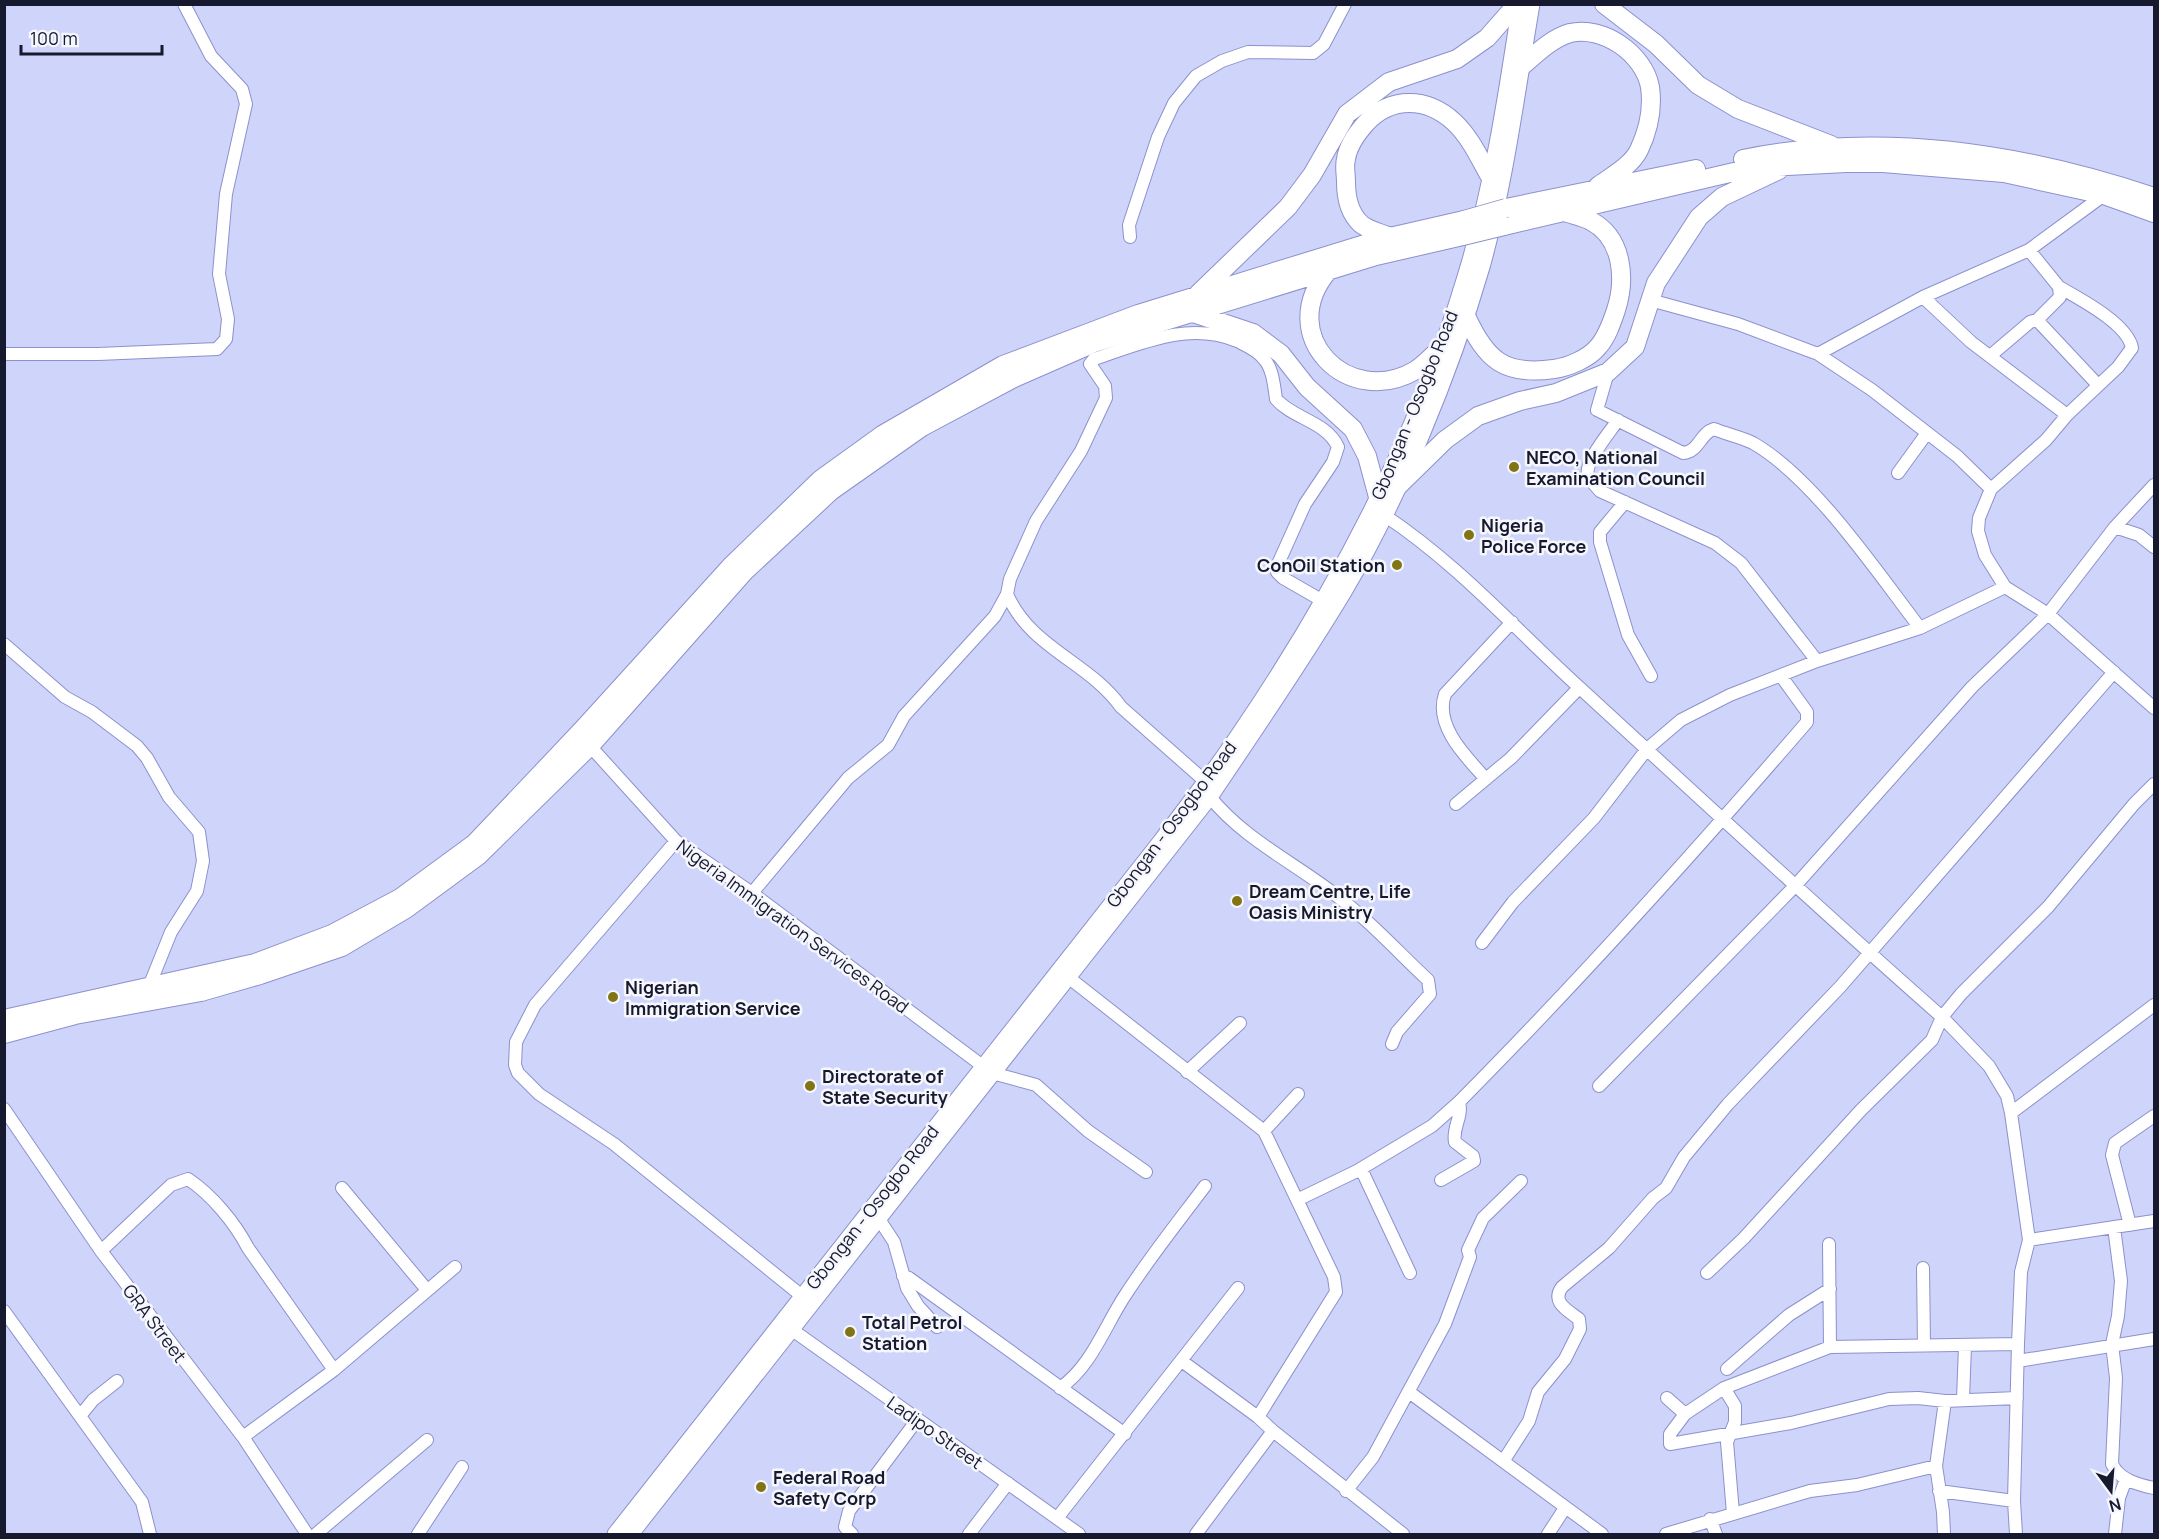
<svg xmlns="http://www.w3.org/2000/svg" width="2159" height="1539" font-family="Manrope,sans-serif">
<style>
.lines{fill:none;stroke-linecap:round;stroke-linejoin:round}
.minor-casing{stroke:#8c91cd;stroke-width:14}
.major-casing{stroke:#8c91cd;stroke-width:17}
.highway-casing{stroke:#8c91cd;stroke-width:20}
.minor{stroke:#fff;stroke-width:12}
.major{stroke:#fff;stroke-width:15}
.highway{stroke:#fff;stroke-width:18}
.highway-bridge-casing{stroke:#8c91cd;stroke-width:20;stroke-linecap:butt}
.highway-bridge{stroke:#fff;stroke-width:18}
.poi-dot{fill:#827315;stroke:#f6f7fd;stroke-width:2}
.labels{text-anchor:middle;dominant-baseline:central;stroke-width:5;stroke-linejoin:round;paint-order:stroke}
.street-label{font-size:18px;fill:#17192f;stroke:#f6f7fd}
.poi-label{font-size:18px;font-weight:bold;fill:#17192f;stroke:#f6f7fd;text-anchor:start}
</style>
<rect width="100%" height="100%" fill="#cfd4fa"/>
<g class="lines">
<defs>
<path id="minor" d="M 1130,237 L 1129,225 L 1158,137 L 1174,103 L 1196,76 L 1222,61 L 1248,52 L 1313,53 L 1324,44 L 1345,4
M 2059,287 C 2080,299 2128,324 2132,348 L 2118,367 L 2067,415 L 2046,440 L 1991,489 L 1979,518 L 1978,531 L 1985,555 L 2005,587 L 2048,614 L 2154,708
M 1923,297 L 1971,342 L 2067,415
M 1650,300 L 1738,324 L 1818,354 L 1872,390 L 1957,456 L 1991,489
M 2037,320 L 2098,385
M 4,354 L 98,354 L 217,349 L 226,339 L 228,319 L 219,274 L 226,194 L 246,104 L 242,89 L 211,56 L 184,4
M 1818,354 L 1923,297 L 2029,250 L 2104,195
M 1990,356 L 2030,322 L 2037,320 L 2060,297 L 2059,287 L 2029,250
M 1608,372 L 1597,410 L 1683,453 C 1699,452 1700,433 1714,429 C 1726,434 1741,437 1753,443 C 1814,478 1877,572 1920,628
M 1618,420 C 1610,432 1584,462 1588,475 C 1590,481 1596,486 1600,491 L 1715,543 L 1741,563 L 1817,661
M 1898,473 L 1927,433
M 1625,502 L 1600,532 L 1600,542 L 1628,635 L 1651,676
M 1384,515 C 1458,564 1516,630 1581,689 C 1701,799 1820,910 1942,1017 L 1989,1066 L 2007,1096 L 2011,1113 L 2029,1240 L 2021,1272 L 2018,1344 L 2014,1501 L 2016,1534
M 2115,527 L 2139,535 L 2154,547
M 1007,594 C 1030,648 1089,662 1121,707 L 1205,781
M 4,644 L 65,697 L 92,712 L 137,746 L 147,758 L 169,797 L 199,832 L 203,861 L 197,891 L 171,932 L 148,989
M 590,746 L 676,841 L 752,893 L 992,1073 L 1036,1085 L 1088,1131 L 1146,1172
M 1486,779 C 1466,757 1434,726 1445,694 L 1512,622
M 1210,797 C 1243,838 1291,861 1333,893 C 1367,918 1397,951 1428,980 L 1430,994 L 1397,1032 L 1392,1044
M 1456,804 L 1511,758 L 1579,688
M 676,841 L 535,1005 L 516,1042 L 515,1065 L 518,1073 L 539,1094 L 614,1144 L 802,1296
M 752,893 L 848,778 L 888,745 L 904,716 L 995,616 L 1007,594 L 1010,579 L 1036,521 L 1081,451 L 1106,398 L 1105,386 L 1090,364 L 1094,359 C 1142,343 1188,321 1237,341 C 1247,346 1257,350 1264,359 C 1273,369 1274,386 1276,399 C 1293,419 1326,421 1338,447 L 1333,462 L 1305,504 L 1278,564 L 1277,572 L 1283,578 L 1323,601
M 1482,943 L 1513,902 L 1594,818 L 1647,749 L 1681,720 L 1730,695 L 1817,661 L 1920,628 L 2005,587
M 1068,977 L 1264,1131 L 1334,1277 L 1336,1292 L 1258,1417
M 1187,1072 L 1240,1023
M 1599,1086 L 1795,886 L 1972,687 L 2048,614 L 2115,527 L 2154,485
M 4,1109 L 101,1251 L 243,1437 L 307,1534
M 2011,1113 L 2154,1005
M 1264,1131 L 1298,1094
M 1357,1171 L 1432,1126 L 1459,1102
M 1441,1180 L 1474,1161 L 1473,1156 L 1455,1142 C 1452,1127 1463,1118 1459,1102 C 1580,980 1695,852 1807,722 L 1807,712 L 1781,676
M 342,1188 L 427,1290
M 1297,1200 L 1357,1171 L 1363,1173 L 1410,1273
M 879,1219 L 894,1242 L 907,1288 L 918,1306 L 937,1327
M 2130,1225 L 2112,1155 L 2115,1143 L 2154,1116
M 2114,1227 L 2121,1281 L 2118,1316 L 2112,1344 L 2116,1378 L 2112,1464 C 2119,1480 2139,1485 2154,1488
M 2029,1240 L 2154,1221
M 1829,1244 L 1830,1347
M 101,1251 L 171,1185 L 188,1179 C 212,1195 235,1223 248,1248 L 334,1370
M 1923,1268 L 1924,1345
M 1707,1273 L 1744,1238 L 1861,1110 L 1932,1040 L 1942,1017 L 1961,994 L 2048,907 L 2134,804 L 2154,784
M 903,1276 L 909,1278 L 1125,1434
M 4,1311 L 142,1502 L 150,1534
M 791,1329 L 1079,1534
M 2018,1361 L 2154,1339
M 1183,1362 L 1258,1417 L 1273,1431 L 1403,1534
M 1727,1369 L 1789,1315 L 1830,1289
M 1060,1388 C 1092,1366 1105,1325 1126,1294 C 1150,1257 1178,1222 1205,1186
M 1724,1388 L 1735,1406 L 1735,1422 L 1727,1442 L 1733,1513
M 1409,1392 L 1602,1534
M 1667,1398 L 1685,1414 L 1724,1388 L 1830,1347 L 2018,1344
M 1963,1399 L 1965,1346
M 1685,1414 L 1670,1434 L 1670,1444 L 1791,1423 L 1889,1399 L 1918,1398 L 1945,1401 L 2017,1398
M 80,1416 L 93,1400 L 117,1381
M 243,1437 L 334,1370 L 455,1267
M 1504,1460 L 1529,1421 L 1538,1392 L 1565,1359 L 1580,1329 L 1579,1319 C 1567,1310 1551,1302 1562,1287 L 1609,1248 L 1653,1198 L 1666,1188 L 1684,1157 L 1728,1104 L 1840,987 L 2114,672
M 1346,1491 L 1373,1457 L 1445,1324 L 1470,1257 L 1468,1250 L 1483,1218 L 1521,1181
M 1939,1491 L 2014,1501
M 1058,1517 L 1238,1288
M 1710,1519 L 1716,1534
M 316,1534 L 427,1440
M 418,1534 L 462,1467
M 852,1534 L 845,1527 L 849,1511 L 917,1420
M 969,1534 L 1008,1483
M 1196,1534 L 1273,1431
M 1548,1534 L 1565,1508
M 1666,1534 L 1810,1491 L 1857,1485 L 1936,1466
M 1944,1534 L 1943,1512 L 1936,1466 L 1945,1401
M 2115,1534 L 2119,1498 L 2126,1479"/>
<path id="major" d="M 615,1534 L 1160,842 C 1186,807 1213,773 1237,737 C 1333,596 1416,441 1465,277 C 1492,189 1506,96 1520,4
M 631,1534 L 1210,797 C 1256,729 1302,662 1344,592 C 1400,497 1451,373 1482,267 C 1506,181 1517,92 1532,4"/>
<path id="highway" d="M 1604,4 L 1656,44 L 1698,85 L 1738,109 L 1831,145
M 1521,67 C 1536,54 1552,38 1570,33 C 1603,25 1644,54 1650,87 C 1653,108 1648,131 1639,150 C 1631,166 1612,176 1598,186
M 1743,159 C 1881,131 2023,153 2154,197
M 1506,208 L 1696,169
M 1504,226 L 1751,168 L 1846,163 L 1883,163 L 2004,173 L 2104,195 L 2154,213
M 1390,237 C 1381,233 1368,230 1361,224 C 1349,213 1346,197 1346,182 C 1346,174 1344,166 1346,159 C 1348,145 1357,133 1366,123 C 1391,96 1427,97 1454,122 C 1470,137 1479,157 1489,175
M 1328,271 C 1274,335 1348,410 1416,370 C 1425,364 1433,355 1441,348
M 1198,294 L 1288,207 L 1312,175 L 1347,114 L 1389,82 L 1457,59 L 1487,38 L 1517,4
M 1193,313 L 1253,333 L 1281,354 L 1307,387 L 1353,429 L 1367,456 L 1378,497
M 1466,316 C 1486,360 1504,376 1554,369 C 1568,367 1588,359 1598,347 C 1607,337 1612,322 1616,310 C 1626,279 1623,238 1591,221 C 1583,217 1573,215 1565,212
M 1398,486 L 1445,440 L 1478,416 L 1520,401 L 1556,393 L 1608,372 L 1635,347 L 1656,283 L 1699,217 L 1722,197 L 1779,170
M 4,1019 L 255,963 L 332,934 L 400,898 L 475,843 L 583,729 L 731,566 L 821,479 L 882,435 L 1003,365 L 1138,314 L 1381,239 L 1464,220
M 4,1034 L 75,1015 L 201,992 L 260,975 L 342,947 L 406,909 L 478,856 L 590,746 L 744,572 L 831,491 L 922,427 L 1014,378 L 1094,343 L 1376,256 L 1463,236"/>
</defs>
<use href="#minor" class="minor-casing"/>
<use href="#major" class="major-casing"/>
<use href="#highway" class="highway-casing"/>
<use href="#minor" class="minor"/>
<use href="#major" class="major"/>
<use href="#highway" class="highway"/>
<defs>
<path id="highway-bridge" d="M 1464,220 L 1506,208
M 1463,236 L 1504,226"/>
</defs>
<use href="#highway-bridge" class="highway-bridge-casing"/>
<use href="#highway-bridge" class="highway-bridge"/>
</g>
<g class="poi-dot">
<circle cx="1514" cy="467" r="6"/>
<circle cx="1469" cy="535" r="6"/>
<circle cx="1397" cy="565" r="6"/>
<circle cx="1237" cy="901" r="6"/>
<circle cx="613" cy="997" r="6"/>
<circle cx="810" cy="1086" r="6"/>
<circle cx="850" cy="1332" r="6"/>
<circle cx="761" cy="1487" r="6"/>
</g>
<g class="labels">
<g class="street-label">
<text transform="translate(1414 405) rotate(-68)">Gbongan - Osogbo Road</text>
<text transform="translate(1171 824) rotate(-53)">Gbongan - Osogbo Road</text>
<text transform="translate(793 926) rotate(36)">Nigeria Immigration Services Road</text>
<text transform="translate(872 1207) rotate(-52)">Gbongan - Osogbo Road</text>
<text transform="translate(155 1323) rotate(53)">GRA Street</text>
<text transform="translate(935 1432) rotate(35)">Ladipo Street</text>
</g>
<g class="poi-label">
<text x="1526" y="457">NECO, National<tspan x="1526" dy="21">Examination Council</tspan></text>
<text x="1481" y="525">Nigeria<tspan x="1481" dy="21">Police Force</tspan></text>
<text x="1385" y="565" text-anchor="end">ConOil Station</text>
<text x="1249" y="891">Dream Centre, Life<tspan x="1249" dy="21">Oasis Ministry</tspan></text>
<text x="625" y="987">Nigerian<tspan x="625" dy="21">Immigration Service</tspan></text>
<text x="822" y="1076">Directorate of<tspan x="822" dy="21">State Security</tspan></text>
<text x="862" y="1322">Total Petrol<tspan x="862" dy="21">Station</tspan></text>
<text x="773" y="1477">Federal Road<tspan x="773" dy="21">Safety Corp</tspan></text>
</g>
</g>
<rect width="2159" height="1539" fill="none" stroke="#17192f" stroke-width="12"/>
<g transform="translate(2111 1491) rotate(164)" stroke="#f6f7fd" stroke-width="4.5" paint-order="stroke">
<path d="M0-4.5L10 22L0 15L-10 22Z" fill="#17192f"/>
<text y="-9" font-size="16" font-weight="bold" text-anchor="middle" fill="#17192f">N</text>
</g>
<path d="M21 45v9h141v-9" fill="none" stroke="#17192f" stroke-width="3"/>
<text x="30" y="45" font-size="18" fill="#17192f" stroke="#f6f7fd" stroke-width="4.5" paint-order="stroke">100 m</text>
</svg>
